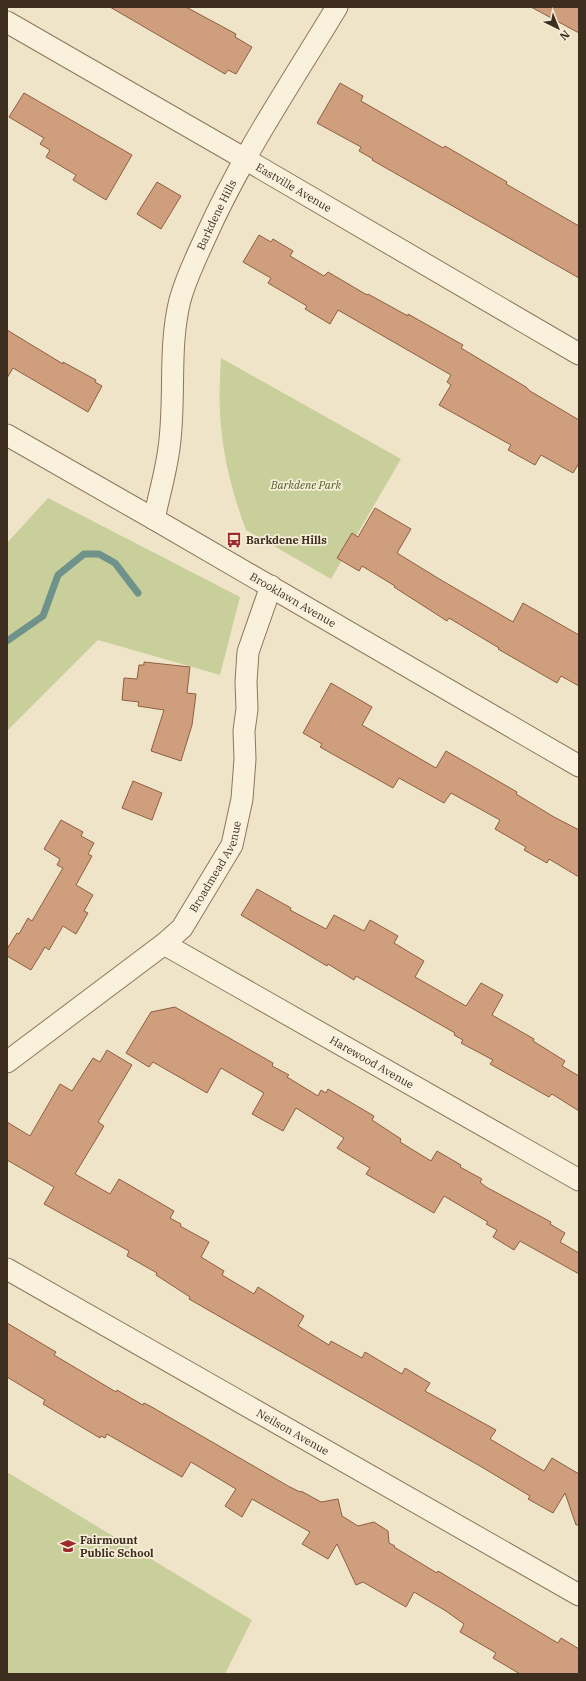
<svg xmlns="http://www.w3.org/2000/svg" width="586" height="1681" font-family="'IBM Plex Serif',serif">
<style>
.green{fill:#c9cf9b}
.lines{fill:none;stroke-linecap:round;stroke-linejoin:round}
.stream{stroke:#6f938a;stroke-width:7}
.building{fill:#cf9f7d;stroke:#8d5f41}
.street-casing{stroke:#8d765c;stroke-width:23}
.street{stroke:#faf1dc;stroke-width:21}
.labels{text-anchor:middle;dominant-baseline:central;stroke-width:3.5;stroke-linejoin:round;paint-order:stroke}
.street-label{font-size:11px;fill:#3d2e20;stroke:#f7eed8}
.park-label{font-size:11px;font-style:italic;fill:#4d5a26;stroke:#f7eed8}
.poi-label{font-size:11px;font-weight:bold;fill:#3d2e20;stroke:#f7eed8;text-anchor:start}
</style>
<rect width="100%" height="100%" fill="#f0e4c8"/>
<path class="green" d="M 221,358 L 401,459 L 331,579 L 246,530 C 232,493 222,454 220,413 C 219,395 220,376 221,358 Z
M 48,498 L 240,597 L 220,675 L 98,640 L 7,731 L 7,543 Z
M 7,1472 L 252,1620 L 225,1674 L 7,1674 Z"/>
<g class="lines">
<path class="stream" d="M 7,641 L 43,616 L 58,575 L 84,554 L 99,554 L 115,563 L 138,593"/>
</g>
<path class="building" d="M 110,7 L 186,7 L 236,34 L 235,37 L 252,47 L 236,74 L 228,70 L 225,74 Z
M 531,7 L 579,7 L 579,33 Z
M 340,83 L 363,96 L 361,101 L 443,148 L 445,146 L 507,182 L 506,184 L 579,226 L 579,278 L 372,160 L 373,159 L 359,151 L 361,147 L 317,123 Z
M 24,93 L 132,155 L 106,200 L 73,180 L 76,175 L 46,157 L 50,150 L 40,144 L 44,138 L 9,117 Z
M 157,182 L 181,196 L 161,229 L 137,214 Z
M 259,235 L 271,242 L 273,239 L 293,251 L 290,256 L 324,276 L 328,272 L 367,295 L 368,294 L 408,316 L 408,314 L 463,345 L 461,348 L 526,387 L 530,391 L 579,420 L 579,463 L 573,473 L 541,455 L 535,465 L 508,450 L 511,445 L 439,405 L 451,385 L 447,382 L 451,375 L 338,310 L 330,324 L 305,309 L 307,306 L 268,283 L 271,278 L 243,262 Z
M 7,330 L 63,364 L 63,362 L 96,380 L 95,382 L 102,386 L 88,412 L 13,368 L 7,378 Z
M 375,508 L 411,529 L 397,553 L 441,580 L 513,622 L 523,603 L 579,635 L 579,686 L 561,676 L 557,683 L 498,649 L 499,648 L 449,618 L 447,621 L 394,587 L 395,586 L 362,566 L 359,571 L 337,558 L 352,533 L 358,537 Z
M 144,662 L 190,667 L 187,693 L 196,694 L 192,725 L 181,761 L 151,751 L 164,710 L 138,706 L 139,702 L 122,700 L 124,678 L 137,679 L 139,665 L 144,665 Z
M 331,683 L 372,707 L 362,725 L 436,768 L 446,751 L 517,792 L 516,794 L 554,817 L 579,830 L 579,877 L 549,859 L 547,863 L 524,850 L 526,847 L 495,829 L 500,820 L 451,793 L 444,803 L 399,778 L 393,788 L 320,747 L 322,744 L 303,733 Z
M 133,781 L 162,793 L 152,820 L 122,808 Z
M 61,820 L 83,832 L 81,836 L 94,843 L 88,854 L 92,856 L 76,885 L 93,895 L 84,911 L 88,913 L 76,934 L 63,926 L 49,950 L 45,947 L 31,970 L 7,956 L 7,949 L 17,933 L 19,934 L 28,918 L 32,921 L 63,868 L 57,865 L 60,859 L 44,849 Z
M 257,889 L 291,908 L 290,910 L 326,929 L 334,915 L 364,931 L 370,920 L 398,936 L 394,943 L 424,961 L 415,977 L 466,1006 L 481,983 L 503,995 L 492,1015 L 534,1039 L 533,1041 L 565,1061 L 562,1066 L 579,1076 L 579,1111 L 552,1094 L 549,1097 L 490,1064 L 493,1060 L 461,1043 L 463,1040 L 454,1035 L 455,1033 L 356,976 L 354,980 L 328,964 L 327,966 L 241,915 Z
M 175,1007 L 273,1063 L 272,1066 L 289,1075 L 287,1077 L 318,1096 L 321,1090 L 326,1093 L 328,1089 L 374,1116 L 372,1120 L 401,1139 L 400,1142 L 431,1161 L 437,1151 L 461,1165 L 460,1167 L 482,1179 L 480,1182 L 486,1187 L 551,1222 L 550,1224 L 565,1233 L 560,1242 L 579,1253 L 579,1274 L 520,1241 L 514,1250 L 493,1237 L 497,1230 L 486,1224 L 488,1222 L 444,1196 L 434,1213 L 366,1174 L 370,1168 L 337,1148 L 344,1138 L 296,1108 L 283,1131 L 252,1114 L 264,1093 L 221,1068 L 207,1093 L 153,1062 L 149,1067 L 126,1053 L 151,1012 Z
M 107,1050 L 132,1065 L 98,1122 L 104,1126 L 75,1174 L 110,1194 L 119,1179 L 174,1211 L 170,1218 L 181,1224 L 180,1226 L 209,1242 L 201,1257 L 224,1271 L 222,1275 L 254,1294 L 258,1287 L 304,1316 L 298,1326 L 329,1345 L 331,1341 L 362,1358 L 365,1352 L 402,1374 L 405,1368 L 430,1383 L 425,1391 L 496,1430 L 490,1439 L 544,1471 L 552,1458 L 579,1474 L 579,1525 L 576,1525 L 565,1493 L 553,1513 L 528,1499 L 530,1496 L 480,1466 L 189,1299 L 190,1297 L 156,1275 L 157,1273 L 127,1256 L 129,1251 L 44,1204 L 54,1187 L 7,1160 L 7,1122 L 30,1136 L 60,1084 L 72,1091 L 93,1058 L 100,1062 Z
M 7,1323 L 56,1352 L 54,1355 L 116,1392 L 117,1390 L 143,1405 L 144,1403 L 150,1406 L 288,1486 L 300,1492 L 301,1491 L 321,1502 L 338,1499 L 342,1516 L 358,1526 L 374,1522 L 388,1531 L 389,1543 L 395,1546 L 394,1547 L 437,1573 L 438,1571 L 551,1639 L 558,1643 L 561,1638 L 579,1649 L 579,1674 L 520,1674 L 493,1658 L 496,1653 L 460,1632 L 464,1624 L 446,1611 L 414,1592 L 406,1607 L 363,1582 L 356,1585 L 337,1544 L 328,1559 L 302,1544 L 310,1532 L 252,1499 L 242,1517 L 225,1506 L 236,1489 L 191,1462 L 182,1477 L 107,1434 L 105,1438 L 101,1436 L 100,1438 L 43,1404 L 45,1400 L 7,1377 Z"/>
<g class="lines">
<defs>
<g id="street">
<path id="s1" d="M 7,22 L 245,159 L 579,354"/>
<path id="s2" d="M 7,435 L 154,519 L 579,766"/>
<path id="s3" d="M 154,519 C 159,495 166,472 169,448 C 176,399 168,348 180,300 C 186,278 196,258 205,238 C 241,157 291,83 337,7"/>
<path id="s4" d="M 164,944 L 579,1180"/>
<path id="s5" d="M 7,1062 L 164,944 L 182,928 L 232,845 L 242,799 L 245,759 L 244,731 L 247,709 L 246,682 L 248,652 L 271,586"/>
<path id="s6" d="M 7,1269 L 579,1595"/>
</g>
</defs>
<use href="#street" class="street-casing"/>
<use href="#street" class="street"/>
</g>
<defs>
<symbol id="bus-bare" viewBox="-9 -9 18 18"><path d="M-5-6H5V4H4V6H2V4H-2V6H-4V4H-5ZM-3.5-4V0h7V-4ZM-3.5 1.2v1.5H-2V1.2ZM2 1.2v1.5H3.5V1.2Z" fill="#9e2a2b" stroke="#f7eed8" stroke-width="2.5" paint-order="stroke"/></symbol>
<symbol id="school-bare" viewBox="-9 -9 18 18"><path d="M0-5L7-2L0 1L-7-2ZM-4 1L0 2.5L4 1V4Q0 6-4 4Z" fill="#9e2a2b" stroke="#f7eed8" stroke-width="2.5" paint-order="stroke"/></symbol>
</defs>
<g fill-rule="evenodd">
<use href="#bus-bare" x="223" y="529" width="22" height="22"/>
<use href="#school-bare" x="57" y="1535" width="22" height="22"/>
</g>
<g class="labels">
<g class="street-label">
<text stroke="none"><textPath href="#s1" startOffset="331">Eastville Avenue</textPath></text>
<text stroke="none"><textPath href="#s3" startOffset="314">Barkdene Hills</textPath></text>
<text stroke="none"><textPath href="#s2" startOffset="330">Brooklawn Avenue</textPath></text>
<text stroke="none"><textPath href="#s5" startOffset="291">Broadmead Avenue</textPath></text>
<text stroke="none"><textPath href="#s4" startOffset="239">Harewood Avenue</textPath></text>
<text stroke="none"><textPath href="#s6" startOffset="329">Neilson Avenue</textPath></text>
</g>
<g class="park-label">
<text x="306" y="485">Barkdene Park</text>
</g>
<g class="poi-label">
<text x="246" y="540">Barkdene Hills</text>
<text x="80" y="1540">Fairmount<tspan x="80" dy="13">Public School</tspan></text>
</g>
</g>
<rect width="586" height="1681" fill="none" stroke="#3d2e20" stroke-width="16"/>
<g transform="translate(558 28) rotate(137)" stroke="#f7eed8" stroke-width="3" paint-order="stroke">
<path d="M0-3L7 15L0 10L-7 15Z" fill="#3d2e20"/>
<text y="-6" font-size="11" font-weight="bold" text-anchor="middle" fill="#3d2e20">N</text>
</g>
</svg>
